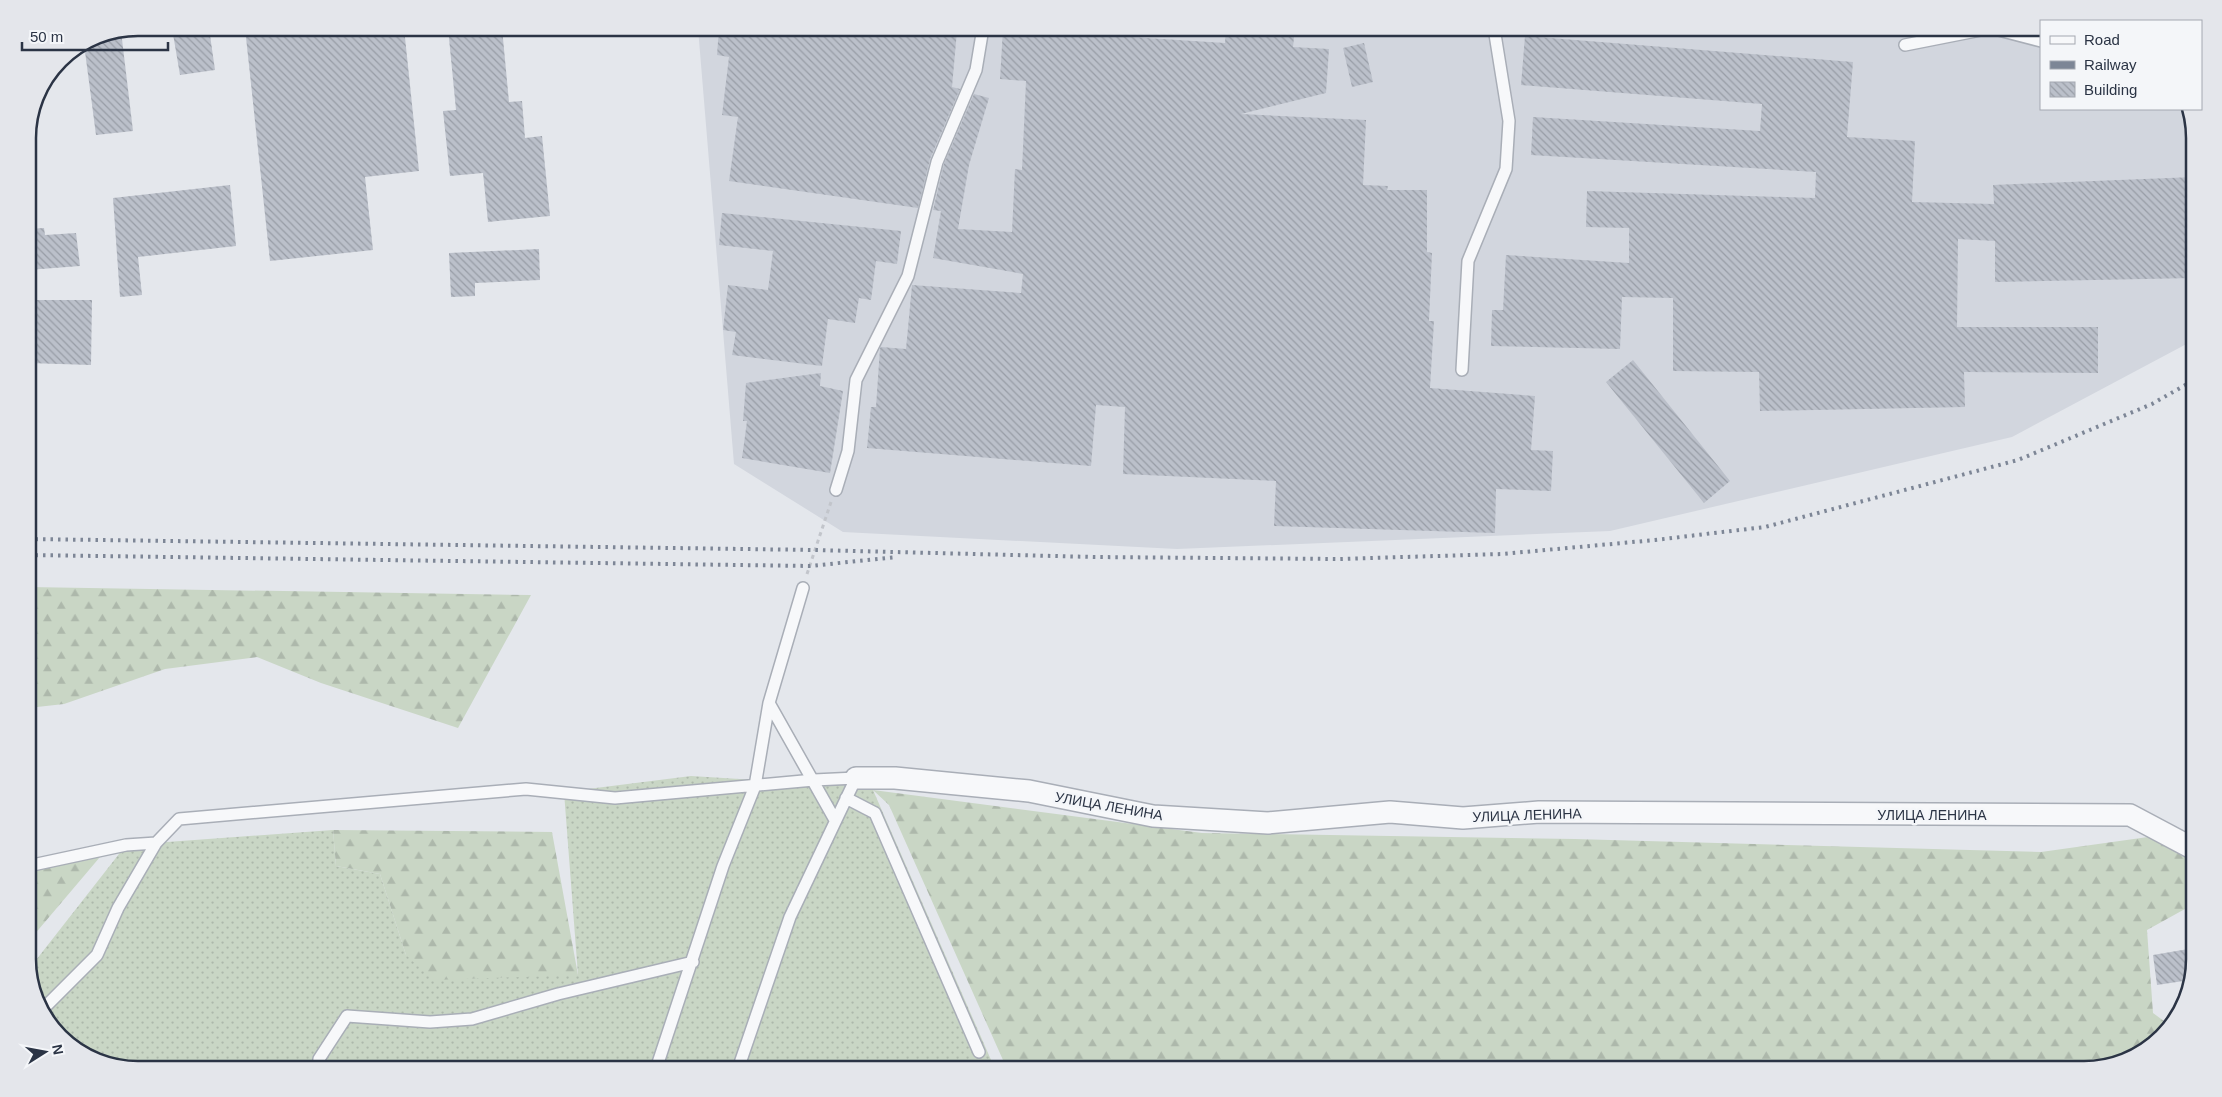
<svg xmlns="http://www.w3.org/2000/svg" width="2222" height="1097" font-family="Helvetica,sans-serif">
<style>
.built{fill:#d2d6de}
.grass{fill:url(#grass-dots)}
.forest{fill:url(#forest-firs)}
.building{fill:url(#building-back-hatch)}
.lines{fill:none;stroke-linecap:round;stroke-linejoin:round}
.lane-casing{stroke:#a9aeb7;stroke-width:14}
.street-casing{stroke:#a9aeb7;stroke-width:24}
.path{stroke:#c2c5cb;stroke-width:3;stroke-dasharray:4 4;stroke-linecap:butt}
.lane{stroke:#f7f8fa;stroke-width:11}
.street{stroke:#f7f8fa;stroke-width:21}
.rail{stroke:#7d8696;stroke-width:4;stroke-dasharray:2.5 5;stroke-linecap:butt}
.labels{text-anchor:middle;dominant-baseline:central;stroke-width:5;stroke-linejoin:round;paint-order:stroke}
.street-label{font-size:14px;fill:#2b3445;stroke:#f4f6f9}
.rim{fill:none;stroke:#2b3445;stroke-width:2.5}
</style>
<defs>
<pattern id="grass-dots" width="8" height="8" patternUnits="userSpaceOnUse" patternTransform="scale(1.25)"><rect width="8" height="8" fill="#c9d6c5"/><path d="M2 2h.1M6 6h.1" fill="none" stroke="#adb8ab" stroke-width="1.8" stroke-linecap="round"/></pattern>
<pattern id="forest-firs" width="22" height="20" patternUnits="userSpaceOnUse" patternTransform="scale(1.25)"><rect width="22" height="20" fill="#c9d6c5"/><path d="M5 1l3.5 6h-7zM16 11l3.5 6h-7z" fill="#adb8ab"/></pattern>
<pattern id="building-back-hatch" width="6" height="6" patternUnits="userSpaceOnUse" patternTransform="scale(1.25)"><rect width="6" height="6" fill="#bbc0ca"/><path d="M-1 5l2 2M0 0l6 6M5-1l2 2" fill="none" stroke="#989da6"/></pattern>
</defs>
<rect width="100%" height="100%" fill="#e4e7ec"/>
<path class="built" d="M 698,28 L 2041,28 L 2041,109 L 2186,109 L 2194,132 L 2194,340 L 2012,437 L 1610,531 L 1177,549 L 843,532 L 734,464 Z"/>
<path class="grass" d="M 691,776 L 841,785 L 873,790 L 995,1069 L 139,1069 L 90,1058 L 46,1020 L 29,969 L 126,845 L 333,830 L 336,866 L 380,874 L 406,955 L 578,975 L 564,792 Z"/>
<path class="forest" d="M 28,587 L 531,595 L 458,728 L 321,683 L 257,657 L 165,669 L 64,704 L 28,708 Z
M 873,790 L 1202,833 L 1575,839 L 2041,852 L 2148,837 L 2194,859 L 2194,904 L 2147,930 L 2153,1013 L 2168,1024 L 2145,1051 L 2084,1069 L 1007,1069 L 889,805 Z
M 333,830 L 552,832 L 578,975 L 434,980 L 406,955 L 380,874 L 336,866 Z
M 100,857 L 28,942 L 28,868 Z"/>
<path class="building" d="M 172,28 L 209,28 L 215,70 L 180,75 Z
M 245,28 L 404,28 L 419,171 L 365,177 L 373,250 L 270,261 Z
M 448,28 L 502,28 L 509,102 L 522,101 L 525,138 L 542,136 L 550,216 L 488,222 L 483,173 L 450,176 L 443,111 L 456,110 Z
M 719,28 L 920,28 L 957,31 L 952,87 L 960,89 L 930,159 L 918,208 L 729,181 L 738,117 L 722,115 L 729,57 L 717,55 Z
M 1226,28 L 1295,28 L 1293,47 L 1329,49 L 1326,93 L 1241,114 L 1366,120 L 1363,185 L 1388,186 L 1387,190 L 1427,190 L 1427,252 L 1432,253 L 1429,321 L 1434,321 L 1430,388 L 1535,396 L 1531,450 L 1553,451 L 1551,491 L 1496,489 L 1495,533 L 1274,526 L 1276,481 L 1123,474 L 1125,407 L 1096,405 L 1091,466 L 867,448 L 871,407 L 876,407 L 880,348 L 881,347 L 906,349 L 912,285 L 1021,293 L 1023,274 L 933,258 L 941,211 L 933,210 L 944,164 L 974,94 L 989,98 L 969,165 L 958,229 L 1012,232 L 1015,169 L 1022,170 L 1026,81 L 1000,79 L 1003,29 L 1225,43 Z
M 121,31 L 133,131 L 96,135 L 84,44 L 96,36 Z
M 1525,36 L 1853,62 L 1847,137 L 1915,141 L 1912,202 L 1994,204 L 1993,185 L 2194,177 L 2194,278 L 1995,282 L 1995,241 L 1958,239 L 1957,327 L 2098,327 L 2098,373 L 1964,372 L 1965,407 L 1760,411 L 1759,372 L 1673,371 L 1673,298 L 1622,297 L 1620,349 L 1491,346 L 1492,310 L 1503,310 L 1506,255 L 1629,263 L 1629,228 L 1586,227 L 1587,191 L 1815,198 L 1816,172 L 1531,155 L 1533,117 L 1760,131 L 1762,104 L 1521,85 Z
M 1364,43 L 1373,82 L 1352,87 L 1343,48 Z
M 230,185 L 236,246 L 138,257 L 142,295 L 120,297 L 113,198 Z
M 722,213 L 901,231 L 897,264 L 876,261 L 871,300 L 859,298 L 855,323 L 828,319 L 822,366 L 732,355 L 736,332 L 723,330 L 728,285 L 768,290 L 773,251 L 719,245 Z
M 44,228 L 45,235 L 76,233 L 80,266 L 28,270 L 28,229 Z
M 539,249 L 540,280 L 475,283 L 475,296 L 451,297 L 449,253 Z
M 28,300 L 92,300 L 91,365 L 28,363 Z
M 1633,360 L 1730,481 L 1704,503 L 1606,382 Z
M 821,373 L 820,386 L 843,391 L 830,473 L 742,458 L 747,421 L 743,421 L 746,383 Z
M 2194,948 L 2194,958 L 2190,980 L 2157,985 L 2153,955 Z"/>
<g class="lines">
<defs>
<path id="lane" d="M 1905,45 L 1991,28 L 2041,41
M 1462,370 L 1468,261 L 1506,169 L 1509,121 L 1494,28
M 836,490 L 848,451 L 856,380 L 908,276 L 937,162 L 976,70 L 983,28
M 769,703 L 835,820
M 846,798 L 875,813 L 979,1052
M 28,866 L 126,845 L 156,843
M 43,1009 L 97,955 L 118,908 L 156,843 L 179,819 L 526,789 L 615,798 L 814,780 L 856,778 L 790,917 L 738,1069
M 318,1069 L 319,1059 L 347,1016 L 430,1022 L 472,1019 L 558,994 L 693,962
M 656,1069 L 723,866 L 755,786 L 769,703 L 803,588"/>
<path id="street" d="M 856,778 L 895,778 L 1029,791 L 1153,816 L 1268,823 L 1390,812 L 1463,818 L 1539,812 L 2130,815 L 2194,849"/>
</defs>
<use href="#lane" class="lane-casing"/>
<use href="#street" class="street-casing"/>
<path class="path" d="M 807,574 L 831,502"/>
<use href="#lane" class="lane"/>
<use href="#street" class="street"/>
<path class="rail" d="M 28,539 L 815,550 L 1093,557 L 1339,559 L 1502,554 L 1655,540 L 1765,527 L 2018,460 L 2152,404 L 2194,380
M 28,555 L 810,566 L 897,557"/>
</g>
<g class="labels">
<g class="street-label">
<text transform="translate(1109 806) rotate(10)">УЛИЦА ЛЕНИНА</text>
<text transform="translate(1527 815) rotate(-2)">УЛИЦА ЛЕНИНА</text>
<text x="1932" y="815">УЛИЦА ЛЕНИНА</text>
</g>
</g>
<path d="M0 0H2222V1097H0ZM138 36H2084A102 102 0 0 1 2186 138V959A102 102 0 0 1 2084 1061H138A102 102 0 0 1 36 959V138A102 102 0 0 1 138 36Z" fill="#e4e6eb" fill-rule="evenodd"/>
<path class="rim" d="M138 36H2084A102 102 0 0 1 2186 138V959A102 102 0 0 1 2084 1061H138A102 102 0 0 1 36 959V138A102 102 0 0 1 138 36Z"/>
<rect x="2040" y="20" width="162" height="90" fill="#f4f6f9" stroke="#a4a8b1"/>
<rect x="2050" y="36" width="25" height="8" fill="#f7f8fa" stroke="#a4a8b1"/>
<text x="2084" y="45" font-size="15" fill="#2b3445">Road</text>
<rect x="2050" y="61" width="25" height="8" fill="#7d8696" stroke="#a4a8b1"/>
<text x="2084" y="70" font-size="15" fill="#2b3445">Railway</text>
<rect x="2050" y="82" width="25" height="15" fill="url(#building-back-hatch)" stroke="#a4a8b1"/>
<text x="2084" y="95" font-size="15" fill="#2b3445">Building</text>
<g transform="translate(45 1052) rotate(79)" stroke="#f4f6f9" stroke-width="4" paint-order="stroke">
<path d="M0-4L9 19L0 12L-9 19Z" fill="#2b3445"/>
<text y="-8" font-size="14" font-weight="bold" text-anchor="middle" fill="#2b3445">N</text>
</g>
<path d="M22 42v8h146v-8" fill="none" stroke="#2b3445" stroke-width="2.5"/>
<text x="30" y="42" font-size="15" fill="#2b3445" stroke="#f4f6f9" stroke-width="4" paint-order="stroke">50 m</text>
</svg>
